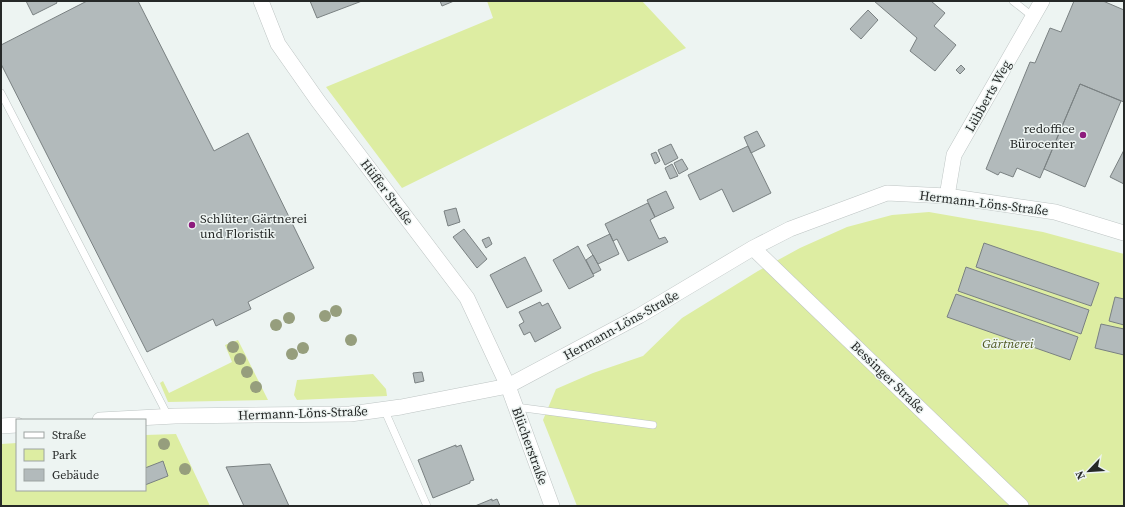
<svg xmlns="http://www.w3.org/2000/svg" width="1125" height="507" font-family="'Source Serif 4',serif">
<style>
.green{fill:#ddeda2}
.building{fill:#b2babb;stroke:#7a8182}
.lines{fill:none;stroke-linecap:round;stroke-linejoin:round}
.lane-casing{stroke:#bec5c4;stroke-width:8}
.street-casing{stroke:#bec5c4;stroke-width:16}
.lane{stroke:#fff;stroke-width:7}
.street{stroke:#fff;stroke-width:15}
.tree{fill:#969e7d}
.poi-dot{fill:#8d1b7d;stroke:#edf4f2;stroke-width:1.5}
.labels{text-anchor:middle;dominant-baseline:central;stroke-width:3;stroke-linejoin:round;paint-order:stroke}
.street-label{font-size:13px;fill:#262928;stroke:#edf4f2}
.poi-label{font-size:13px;fill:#262928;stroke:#edf4f2;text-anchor:end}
.park-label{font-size:13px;font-style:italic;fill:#4e581e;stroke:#edf4f2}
</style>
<rect width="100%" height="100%" fill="#edf4f2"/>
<path class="green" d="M 487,1 L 642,1 L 686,48 L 402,188 L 326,87 L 493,18 Z
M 929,212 L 1043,232 L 1124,254 L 1124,506 L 577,506 L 543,420 L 556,389 L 593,373 L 643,356 L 682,318 L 758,271 L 800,248 L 847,227 L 892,215 Z
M 238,340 L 268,400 L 168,402 L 160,383 L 163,381 L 169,393 L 232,362 L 225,345 Z
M 373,374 L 386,389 L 387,396 L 297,400 L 294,395 L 297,380 Z
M 176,434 L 210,506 L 1,506 L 1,444 L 17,443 L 17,490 L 145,490 L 145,435 Z"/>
<path class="building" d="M 26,1 L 56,1 L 57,3 L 33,15 Z
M 87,1 L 138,1 L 214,151 L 248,133 L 314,268 L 248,302 L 251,309 L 216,326 L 213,319 L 147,352 L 1,64 L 1,45 Z
M 310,1 L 362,1 L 317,18 Z
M 440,1 L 454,1 L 442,6 Z
M 874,1 L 931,1 L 945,13 L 934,26 L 956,45 L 935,71 L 910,51 L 917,38 Z
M 1074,1 L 1103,1 L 1124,10 L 1124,102 L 1080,84 L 1040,178 L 1017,168 L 1013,177 L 1000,172 L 998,175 L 986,169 L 1030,62 L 1035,63 L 1050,28 L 1061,32 Z
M 868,10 L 878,20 L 861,39 L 850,29 Z
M 961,65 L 965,69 L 960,74 L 956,70 Z
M 1080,84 L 1121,101 L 1085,187 L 1044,169 Z
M 757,131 L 765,146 L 751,153 L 744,137 Z
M 671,144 L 678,158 L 665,165 L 658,150 Z
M 748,146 L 771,193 L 733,212 L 722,189 L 700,200 L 688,175 Z
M 1124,150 L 1124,184 L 1110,177 Z
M 656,152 L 660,161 L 655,164 L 651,154 Z
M 682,159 L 688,169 L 679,174 L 674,163 Z
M 672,164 L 678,176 L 670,179 L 665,168 Z
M 666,191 L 674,208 L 655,217 L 647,200 Z
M 648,203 L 655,217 L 650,220 L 659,239 L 665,237 L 668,242 L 628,261 L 617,239 L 613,241 L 605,224 Z
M 456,208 L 460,222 L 448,226 L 444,211 Z
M 464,229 L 487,259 L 477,268 L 453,237 Z
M 610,234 L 619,254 L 598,264 L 587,245 Z
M 489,237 L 492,244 L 486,248 L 482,240 Z
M 984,243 L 1099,283 L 1091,306 L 976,267 Z
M 578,246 L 594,276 L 569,289 L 553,260 Z
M 593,255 L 601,270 L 593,274 L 586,260 Z
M 525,257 L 542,291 L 507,308 L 490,275 Z
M 966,267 L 1089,310 L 1081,334 L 958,291 Z
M 956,294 L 1078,337 L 1070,360 L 947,317 Z
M 1115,297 L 1124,299 L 1124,325 L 1109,321 Z
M 540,302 L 542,306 L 548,303 L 561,328 L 535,342 L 530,332 L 524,335 L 519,325 L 524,322 L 519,312 Z
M 1101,324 L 1124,329 L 1124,355 L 1095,348 Z
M 422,372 L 424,381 L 415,383 L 413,373 Z
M 456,445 L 456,447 L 461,445 L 474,480 L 470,481 L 470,483 L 433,498 L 418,460 Z
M 163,461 L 168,476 L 145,485 L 145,468 Z
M 270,464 L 289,506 L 244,506 L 226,467 Z
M 492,499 L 492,501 L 497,499 L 500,506 L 475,506 Z"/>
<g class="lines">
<defs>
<path id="lane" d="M 1013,1 L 1032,16
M 1,93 L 168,416
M 516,407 L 653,425
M 384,409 L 427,506"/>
<path id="street" d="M 261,1 L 278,44 L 318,101 L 467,298 L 508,386 L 552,506
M 947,196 L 954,155 L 1042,1
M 753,248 L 1021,506
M 100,420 L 175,416 L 350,414 L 401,407 L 508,386 L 639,316 L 753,248 L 790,229 L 887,193 L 947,196 L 1055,212 L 1124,233
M 1,426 L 17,425"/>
</defs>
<use href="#lane" class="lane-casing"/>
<use href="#street" class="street-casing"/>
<use href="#lane" class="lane"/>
<use href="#street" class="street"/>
</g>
<g class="tree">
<circle cx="336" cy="311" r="6"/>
<circle cx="325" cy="316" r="6"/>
<circle cx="289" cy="318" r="6"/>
<circle cx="276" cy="325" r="6"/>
<circle cx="351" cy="340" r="6"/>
<circle cx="233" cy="347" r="6"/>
<circle cx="303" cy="348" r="6"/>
<circle cx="292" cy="354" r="6"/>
<circle cx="240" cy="359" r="6"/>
<circle cx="247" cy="372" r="6"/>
<circle cx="256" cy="387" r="6"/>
<circle cx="164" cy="444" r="6"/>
<circle cx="185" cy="469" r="6"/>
</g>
<g class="poi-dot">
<circle cx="1083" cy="135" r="4"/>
<circle cx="192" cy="225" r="4"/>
</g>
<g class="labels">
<g class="street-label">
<text transform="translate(988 96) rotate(-61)">Lübberts Weg</text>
<text transform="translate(387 192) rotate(53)">Hüffer Straße</text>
<text transform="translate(984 203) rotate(7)">Hermann-Löns-Straße</text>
<text transform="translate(621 325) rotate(-29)">Hermann-Löns-Straße</text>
<text transform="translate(888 377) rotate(44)">Bessinger Straße</text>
<text transform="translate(303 413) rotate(-2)">Hermann-Löns-Straße</text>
<text transform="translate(530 446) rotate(70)">Blücherstraße</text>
</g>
<g class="poi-label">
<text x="1075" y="128">redoffice<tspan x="1075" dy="15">Bürocenter</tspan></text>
<text x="200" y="218" text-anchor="start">Schlüter Gärtnerei<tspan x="200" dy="15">und Floristik</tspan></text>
</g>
<g class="park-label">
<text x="1008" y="343">Gärtnerei</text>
</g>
</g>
<rect width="1125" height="507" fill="none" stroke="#262928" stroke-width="4"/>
<rect x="16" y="419" width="130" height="72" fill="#edf4f2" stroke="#9da3a1"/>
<rect x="24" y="432" width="20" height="6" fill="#ffffff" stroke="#9da3a1"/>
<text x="52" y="439" font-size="12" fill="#262928">Straße</text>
<rect x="24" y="449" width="20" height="12" fill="#ddeda2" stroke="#9da3a1"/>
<text x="52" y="459" font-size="12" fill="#262928">Park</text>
<rect x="24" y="469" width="20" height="12" fill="#b2babb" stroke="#9da3a1"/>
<text x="52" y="479" font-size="12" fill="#262928">Gebäude</text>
<g transform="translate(1089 471) rotate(245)" stroke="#edf4f2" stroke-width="3" paint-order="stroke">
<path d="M0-3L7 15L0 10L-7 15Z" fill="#262928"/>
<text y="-6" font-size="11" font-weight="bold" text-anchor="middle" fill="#262928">N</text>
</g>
</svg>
